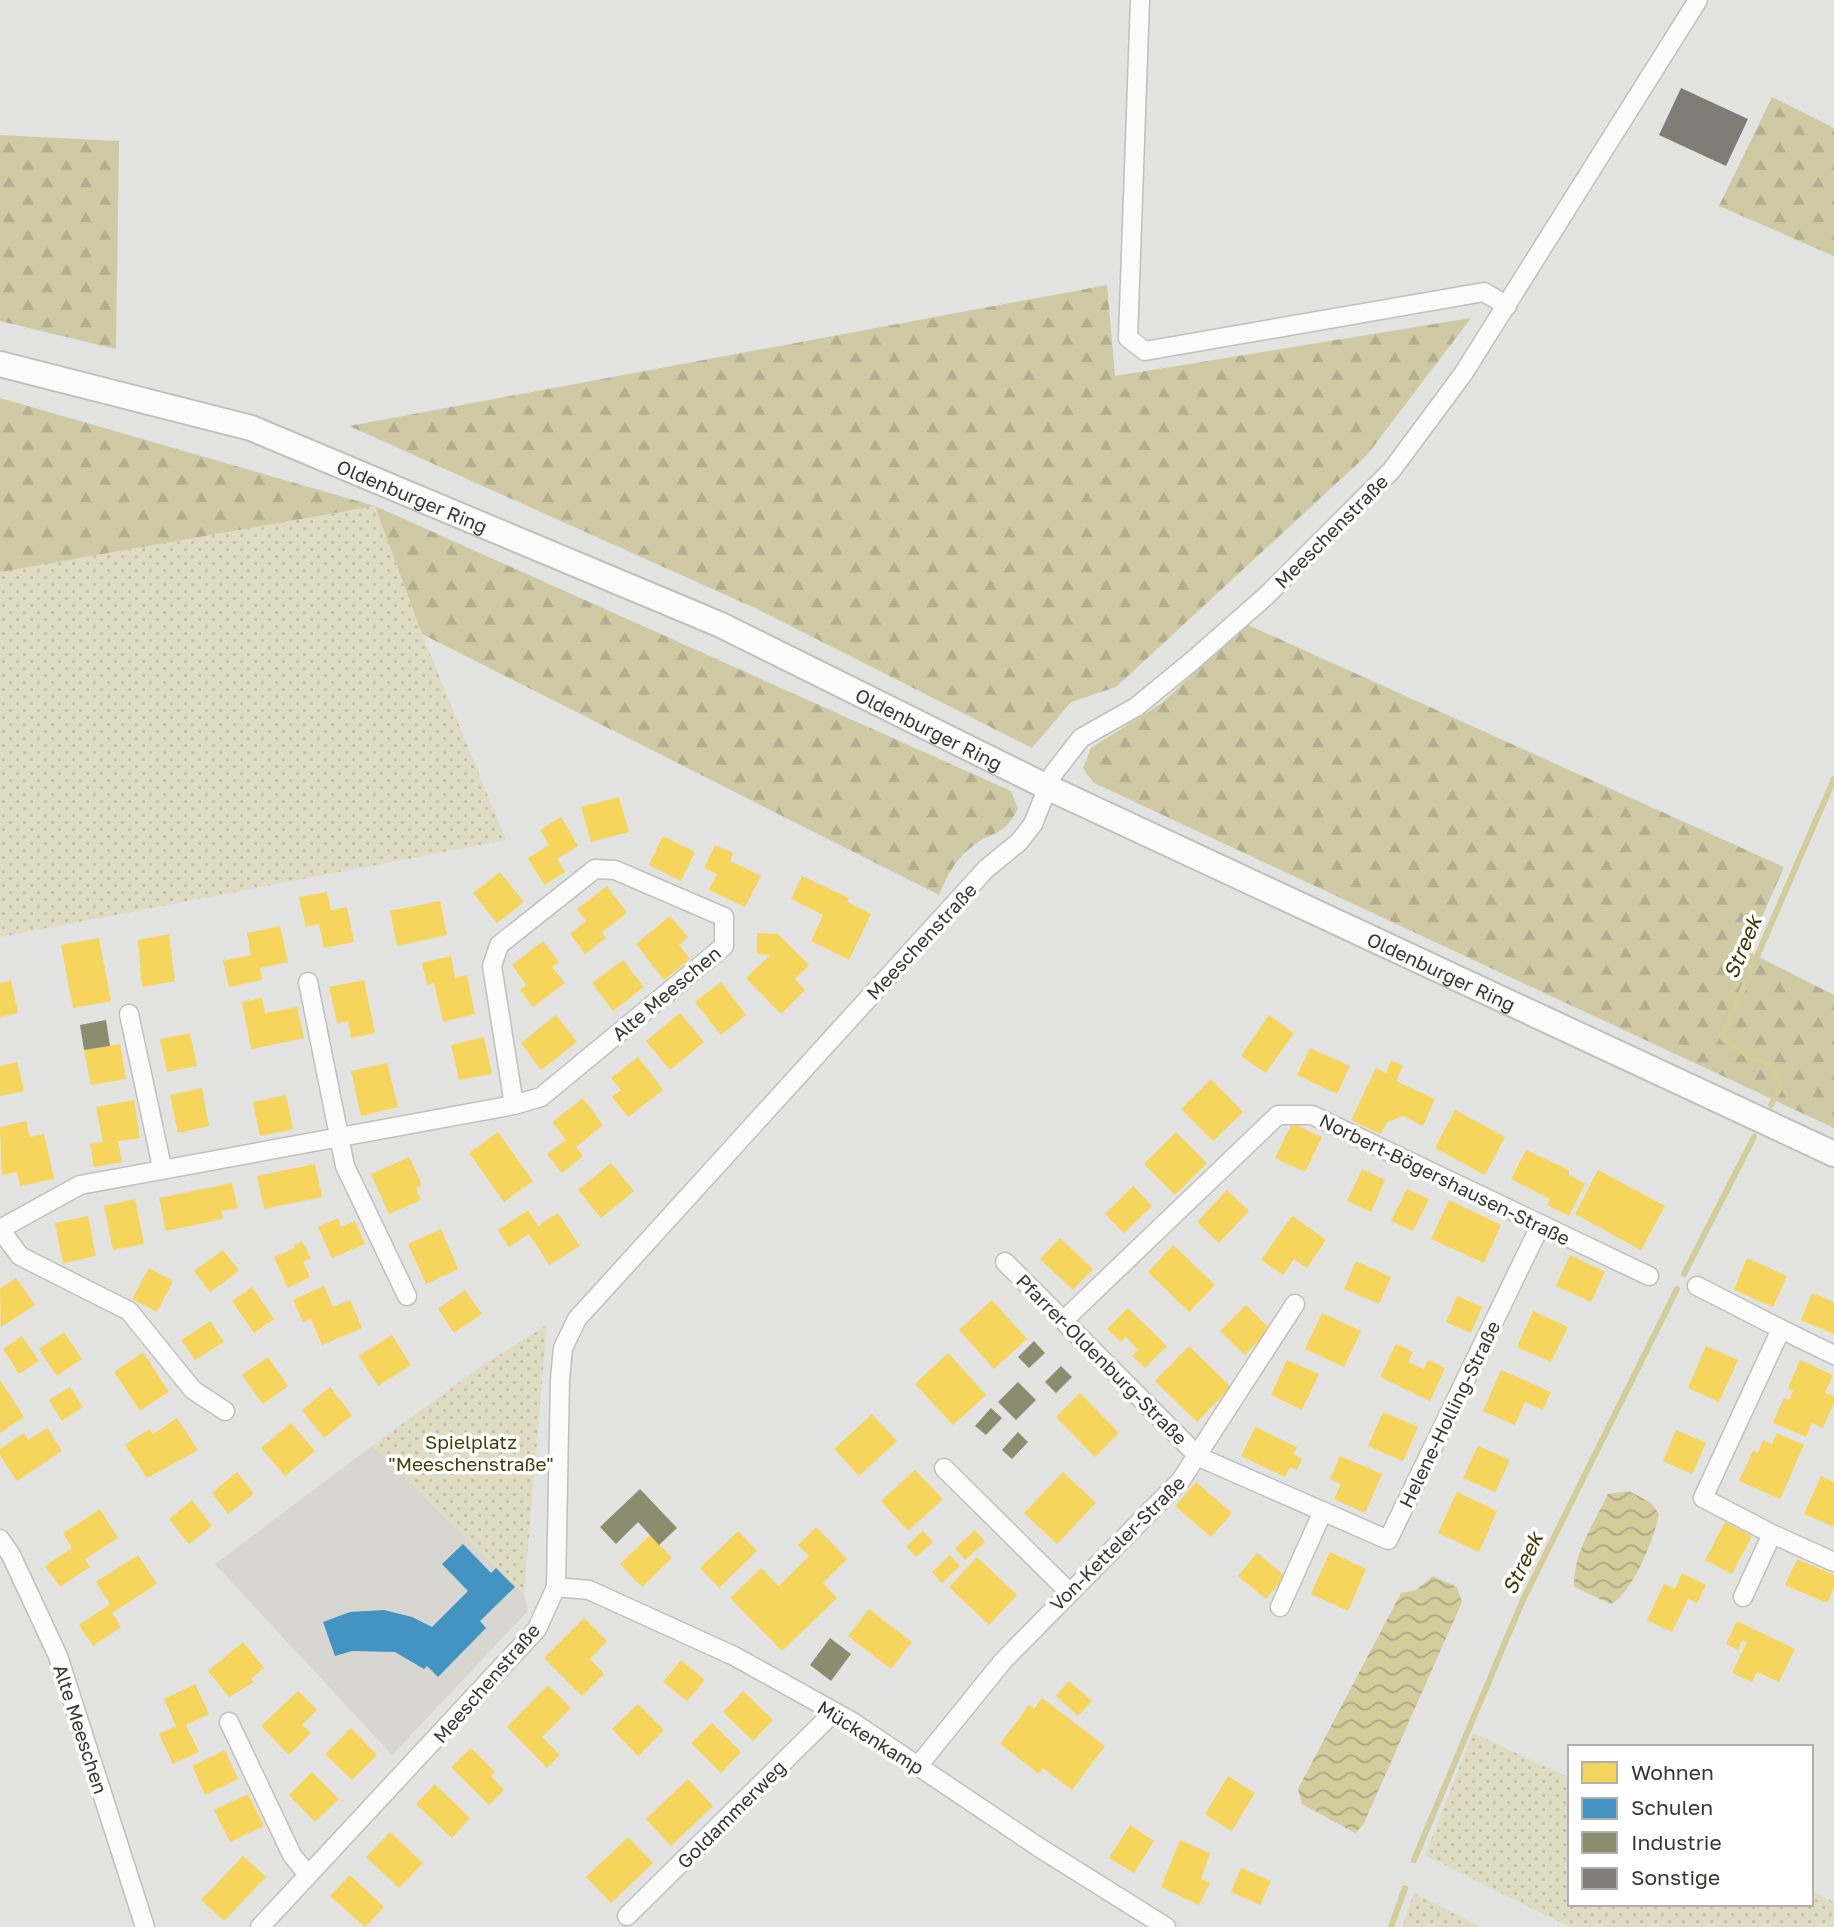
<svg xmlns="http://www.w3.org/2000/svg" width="1834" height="1927" font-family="'Golos Text',sans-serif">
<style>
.built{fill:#d7d6d1}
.grass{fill:url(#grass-dots)}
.forest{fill:url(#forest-firs)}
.water{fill:url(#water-waves)}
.homes{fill:#f6d55c}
.schools{fill:#4393c3}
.industry{fill:#8c8c6e}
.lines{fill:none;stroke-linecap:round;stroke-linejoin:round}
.stream{stroke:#d4cc9b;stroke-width:6}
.building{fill:#7e7d76}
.minor-casing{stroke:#bfbfbe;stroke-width:21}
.secondary-casing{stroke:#bfbfbe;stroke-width:28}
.minor{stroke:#fbfbfb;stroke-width:18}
.secondary{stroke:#fbfbfb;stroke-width:24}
.labels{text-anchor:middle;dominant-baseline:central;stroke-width:7;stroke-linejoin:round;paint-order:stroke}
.street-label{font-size:19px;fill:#373735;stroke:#fff}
.park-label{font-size:19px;fill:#443b01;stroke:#fff}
.water-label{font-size:21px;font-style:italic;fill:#423900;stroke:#fff}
</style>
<defs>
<pattern id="grass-dots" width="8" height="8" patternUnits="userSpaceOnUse" patternTransform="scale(1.75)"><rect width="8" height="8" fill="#e0dcc3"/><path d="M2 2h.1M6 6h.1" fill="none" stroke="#c1bda8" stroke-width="1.8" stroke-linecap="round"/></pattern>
<pattern id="forest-firs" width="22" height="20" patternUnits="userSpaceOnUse" patternTransform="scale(1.75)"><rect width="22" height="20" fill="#d0caa4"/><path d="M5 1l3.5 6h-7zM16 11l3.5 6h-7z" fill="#b3ae8e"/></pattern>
<pattern id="water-waves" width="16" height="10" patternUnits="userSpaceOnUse" patternTransform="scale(1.75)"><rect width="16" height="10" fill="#d4cc9b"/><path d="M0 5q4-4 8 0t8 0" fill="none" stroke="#ada67f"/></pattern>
</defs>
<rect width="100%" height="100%" fill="#e3e3e2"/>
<path class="built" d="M 372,1446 L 524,1594 L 528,1611 L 392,1755 L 215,1564 Z"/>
<path class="grass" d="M 375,506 L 422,634 L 506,840 L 0,937 L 0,572 Z
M 547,1325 L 524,1594 L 372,1446 L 483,1365 Z
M 1473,1733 L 1570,1778 L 1570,1904 L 1811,1904 L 1811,1891 L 1834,1902 L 1834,1927 L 1570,1927 L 1425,1855 Z
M 1414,1893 L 1481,1927 L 1402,1927 Z"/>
<path class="forest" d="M 1772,97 L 1834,128 L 1834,256 L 1719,206 Z
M 0,135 L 119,141 L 116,349 L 0,321 Z
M 1107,285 L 1115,376 L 1471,318 L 1367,455 L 1116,687 L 1071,702 L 1032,748 L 757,609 L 349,426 Z
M 0,398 L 375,506 L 1011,791 L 1018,809 C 1000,840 996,828 973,846 C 955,859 947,876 939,895 L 422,634 L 375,506 L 0,572 Z
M 1246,624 L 1784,867 L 1747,951 L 1834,995 L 1834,1128 L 1094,783 L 1083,768 L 1091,748 L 1162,703 Z"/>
<path class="water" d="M 1629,1491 L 1651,1503 L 1659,1514 C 1654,1540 1633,1592 1611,1604 L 1574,1587 C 1573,1552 1594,1524 1608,1494 Z
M 1433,1576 L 1457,1587 L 1462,1602 L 1363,1825 L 1355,1833 L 1302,1804 L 1298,1789 L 1401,1593 L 1416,1590 Z"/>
<path class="homes" d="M 619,797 L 629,832 L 591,842 L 581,807 Z
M 561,817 L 578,846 L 557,859 L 565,872 L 544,885 L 528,858 L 549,845 L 540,830 Z
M 663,836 L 695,852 L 681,881 L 649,865 Z
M 715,845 L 733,853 L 730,861 L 761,876 L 745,907 L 709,890 L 717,874 L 704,868 Z
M 500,872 L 524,902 L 497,923 L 473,893 Z
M 802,876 L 849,898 L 847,902 L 871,914 L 849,960 L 811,941 L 823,915 L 791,899 Z
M 607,886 L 627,913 L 602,932 L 606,938 L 585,954 L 570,934 L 586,921 L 577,909 Z
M 327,892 L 331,910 L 347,907 L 354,942 L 324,948 L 319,924 L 306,927 L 299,897 Z
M 440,901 L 447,935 L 397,946 L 390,911 Z
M 670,916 L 688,937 L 679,945 L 690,959 L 664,980 L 636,944 Z
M 280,926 L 288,962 L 260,968 L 262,980 L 229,987 L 223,961 L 251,955 L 247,933 Z
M 757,933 L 778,934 L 809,965 L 795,979 L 805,990 L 781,1014 L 746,978 L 770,955 L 757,954 Z
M 169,934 L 175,981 L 142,987 L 138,940 Z
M 99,938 L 111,1001 L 73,1008 L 61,945 Z
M 543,941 L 559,962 L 552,967 L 565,983 L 533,1007 L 520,990 L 526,985 L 512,965 Z
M 451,956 L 455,978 L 467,975 L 475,1014 L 443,1022 L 434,983 L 427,985 L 422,963 Z
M 623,960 L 644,987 L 613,1011 L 592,983 Z
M 11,980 L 18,1013 L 0,1017 L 0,983 Z
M 364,980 L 375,1033 L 351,1038 L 348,1021 L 337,1023 L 329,987 Z
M 721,982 L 746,1015 L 721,1035 L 695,1002 Z
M 262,998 L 265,1013 L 297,1007 L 304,1038 L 251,1049 L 242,1002 Z
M 680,1013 L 704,1042 L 670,1070 L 646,1041 Z
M 556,1015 L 577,1042 L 541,1070 L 521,1043 Z
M 1269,1015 L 1294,1033 L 1266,1073 L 1241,1056 Z
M 190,1033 L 197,1066 L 167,1072 L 160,1039 Z
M 484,1037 L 492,1074 L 459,1080 L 451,1045 Z
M 120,1044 L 126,1079 L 91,1085 L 84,1050 Z
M 1310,1048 L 1350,1066 L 1337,1094 L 1297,1075 Z
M 638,1057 L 663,1090 L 628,1117 L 612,1097 L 621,1090 L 611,1078 Z
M 1391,1060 L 1403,1066 L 1396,1081 L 1435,1099 L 1423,1126 L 1403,1116 L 1387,1122 L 1381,1134 L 1351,1120 L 1376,1068 L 1386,1073 Z
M 17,1062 L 24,1091 L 0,1096 L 0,1066 Z
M 387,1063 L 398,1107 L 361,1116 L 351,1071 Z
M 1211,1079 L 1243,1112 L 1213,1141 L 1181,1109 Z
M 202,1088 L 209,1126 L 178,1133 L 170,1095 Z
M 286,1095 L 293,1129 L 260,1136 L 253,1102 Z
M 583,1098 L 603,1125 L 576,1147 L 583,1156 L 562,1173 L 547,1154 L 566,1140 L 552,1122 Z
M 134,1100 L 140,1138 L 118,1141 L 122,1162 L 94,1167 L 90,1144 L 103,1142 L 96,1107 Z
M 1455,1110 L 1505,1137 L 1485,1175 L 1435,1148 Z
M 26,1121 L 30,1137 L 44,1134 L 54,1179 L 20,1186 L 17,1172 L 2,1175 L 0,1127 Z
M 1292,1123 L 1322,1137 L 1305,1172 L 1275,1158 Z
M 498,1132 L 533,1181 L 504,1202 L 469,1153 Z
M 1176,1132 L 1207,1163 L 1175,1195 L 1144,1164 Z
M 1526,1150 L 1569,1170 L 1569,1175 L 1585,1184 L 1569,1216 L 1547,1205 L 1550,1199 L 1511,1179 Z
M 409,1157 L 422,1185 L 416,1188 L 421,1200 L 389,1214 L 371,1174 Z
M 611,1163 L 634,1191 L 601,1218 L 578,1190 Z
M 315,1164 L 322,1197 L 264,1209 L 257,1176 Z
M 1362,1169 L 1385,1180 L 1371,1212 L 1347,1201 Z
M 1598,1170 L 1665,1206 L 1641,1250 L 1575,1214 Z
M 232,1183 L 238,1208 L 221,1211 L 223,1219 L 166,1231 L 159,1198 Z
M 1133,1186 L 1152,1206 L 1124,1233 L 1105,1214 Z
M 1407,1189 L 1429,1199 L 1413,1231 L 1391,1221 Z
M 1227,1190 L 1249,1211 L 1219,1243 L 1197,1222 Z
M 135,1199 L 144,1244 L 113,1250 L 104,1206 Z
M 1449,1200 L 1501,1225 L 1484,1263 L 1431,1239 Z
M 528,1210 L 538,1226 L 558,1213 L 580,1246 L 549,1265 L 529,1234 L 509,1247 L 498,1230 Z
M 88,1216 L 96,1256 L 63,1263 L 55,1223 Z
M 1292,1216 L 1326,1240 L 1307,1268 L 1294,1259 L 1283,1275 L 1261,1260 Z
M 338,1218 L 341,1227 L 355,1221 L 365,1244 L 332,1258 L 318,1227 Z
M 441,1229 L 458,1269 L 426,1284 L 408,1244 Z
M 1060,1238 L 1093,1269 L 1073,1290 L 1040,1259 Z
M 302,1241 L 311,1258 L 303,1262 L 310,1277 L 288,1288 L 274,1257 L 295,1248 L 294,1245 Z
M 1173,1245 L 1215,1285 L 1189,1312 L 1148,1272 Z
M 223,1250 L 239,1271 L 210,1292 L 194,1271 Z
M 1570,1255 L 1605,1272 L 1591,1302 L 1556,1286 Z
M 1747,1258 L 1787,1276 L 1773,1307 L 1734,1290 Z
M 1356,1261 L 1391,1277 L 1379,1304 L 1344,1289 Z
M 149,1268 L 173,1281 L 157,1312 L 132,1299 Z
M 16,1278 L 35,1305 L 1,1327 L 0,1289 Z
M 324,1286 L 333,1307 L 350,1300 L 362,1328 L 322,1345 L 311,1319 L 303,1322 L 293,1300 Z
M 252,1287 L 274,1319 L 254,1333 L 232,1301 Z
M 465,1290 L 482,1314 L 454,1333 L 438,1309 Z
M 1812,1293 L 1834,1302 L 1834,1334 L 1801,1320 Z
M 1457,1296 L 1482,1307 L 1471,1333 L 1446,1322 Z
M 992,1300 L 1027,1339 L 994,1369 L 959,1330 Z
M 1246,1305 L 1270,1329 L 1245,1355 L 1220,1331 Z
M 1128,1308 L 1167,1346 L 1145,1368 L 1132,1356 L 1138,1350 L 1126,1337 L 1121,1342 L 1107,1329 Z
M 1533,1311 L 1568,1327 L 1551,1362 L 1517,1347 Z
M 1322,1313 L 1361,1331 L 1344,1367 L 1305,1349 Z
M 210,1321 L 224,1342 L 195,1360 L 181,1340 Z
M 64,1332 L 82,1359 L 57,1376 L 39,1349 Z
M 392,1335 L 411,1365 L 378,1386 L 359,1356 Z
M 22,1336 L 39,1361 L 19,1374 L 3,1349 Z
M 1396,1344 L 1413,1352 L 1408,1362 L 1424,1369 L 1428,1360 L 1445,1368 L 1430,1401 L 1380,1377 Z
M 1189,1346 L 1231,1387 L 1197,1422 L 1155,1381 Z
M 1706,1346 L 1738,1360 L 1719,1402 L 1688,1388 Z
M 143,1352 L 169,1392 L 140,1411 L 114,1372 Z
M 948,1353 L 986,1395 L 953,1425 L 915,1384 Z
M 268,1357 L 288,1386 L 263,1404 L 242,1375 Z
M 1287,1360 L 1319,1374 L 1302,1410 L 1271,1395 Z
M 1800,1360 L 1833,1375 L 1825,1393 L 1834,1396 L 1834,1403 L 1823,1428 L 1812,1423 L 1806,1437 L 1773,1423 L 1784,1398 L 1789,1400 L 1793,1391 L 1788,1388 Z
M 1501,1370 L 1551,1392 L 1543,1410 L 1525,1402 L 1515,1425 L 1483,1411 Z
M 0,1380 L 24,1417 L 0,1433 Z
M 70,1387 L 83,1407 L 62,1421 L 49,1400 Z
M 330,1387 L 352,1415 L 324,1438 L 302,1410 Z
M 1080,1393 L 1119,1433 L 1095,1457 L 1056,1417 Z
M 1383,1412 L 1418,1427 L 1403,1461 L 1368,1446 Z
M 872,1414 L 897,1441 L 859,1476 L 834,1449 Z
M 177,1418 L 198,1450 L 147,1478 L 125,1445 L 149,1429 L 153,1434 Z
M 291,1423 L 315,1451 L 285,1476 L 261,1448 Z
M 1255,1427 L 1297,1447 L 1294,1454 L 1302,1459 L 1297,1470 L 1290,1467 L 1285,1477 L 1241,1456 Z
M 47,1428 L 62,1451 L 17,1481 L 0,1455 L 0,1449 L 24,1433 L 28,1440 Z
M 1676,1430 L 1706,1443 L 1692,1474 L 1663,1461 Z
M 1777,1433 L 1804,1445 L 1780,1499 L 1739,1481 L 1753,1451 L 1758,1453 L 1763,1440 L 1772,1444 Z
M 1478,1446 L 1510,1460 L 1495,1492 L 1463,1478 Z
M 1340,1456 L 1382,1474 L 1365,1513 L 1334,1499 L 1341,1484 L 1330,1479 Z
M 915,1470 L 943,1499 L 908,1531 L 881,1501 Z
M 237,1472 L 254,1494 L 228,1514 L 212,1493 Z
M 1063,1472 L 1096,1503 L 1057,1544 L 1024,1513 Z
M 1821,1476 L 1834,1482 L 1834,1527 L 1804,1514 Z
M 1196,1482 L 1232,1513 L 1211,1537 L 1175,1506 Z
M 1457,1492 L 1497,1511 L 1479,1552 L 1438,1533 Z
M 192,1500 L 212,1526 L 189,1544 L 169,1519 Z
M 100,1509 L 118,1538 L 85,1559 L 90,1567 L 60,1587 L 45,1566 L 72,1548 L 63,1533 Z
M 1725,1522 L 1752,1536 L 1732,1574 L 1705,1560 Z
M 816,1527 L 847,1559 L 823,1583 L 837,1598 L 782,1651 L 730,1598 L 761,1568 L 779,1586 L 809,1556 L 798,1545 Z
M 975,1530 L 985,1542 L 965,1560 L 955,1548 Z
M 738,1531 L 757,1551 L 719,1588 L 700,1568 Z
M 923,1531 L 933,1542 L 916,1557 L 906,1546 Z
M 650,1535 L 672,1558 L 642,1587 L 620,1564 Z
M 1330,1552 L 1366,1569 L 1348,1611 L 1311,1594 Z
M 1257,1553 L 1285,1576 L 1266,1599 L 1238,1576 Z
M 138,1555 L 157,1584 L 112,1613 L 121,1627 L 93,1646 L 79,1625 L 110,1604 L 96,1582 Z
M 950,1555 L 960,1566 L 942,1583 L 932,1572 Z
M 977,1557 L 1017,1595 L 989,1625 L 949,1587 Z
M 1797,1559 L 1834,1575 L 1834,1588 L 1827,1603 L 1785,1585 Z
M 1682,1573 L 1706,1585 L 1697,1603 L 1688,1599 L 1672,1632 L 1647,1620 L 1664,1584 L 1675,1589 Z
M 869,1609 L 912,1642 L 891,1669 L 848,1636 Z
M 584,1618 L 607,1641 L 590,1659 L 604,1674 L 582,1696 L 544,1658 Z
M 1737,1621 L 1795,1649 L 1779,1682 L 1757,1672 L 1752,1682 L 1732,1673 L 1747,1642 L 1742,1640 L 1738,1650 L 1726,1644 Z
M 243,1642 L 264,1668 L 251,1679 L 254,1682 L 229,1697 L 208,1671 Z
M 681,1660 L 705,1680 L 687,1701 L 663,1682 Z
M 1069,1681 L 1092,1701 L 1078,1716 L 1056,1696 Z
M 195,1684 L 209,1714 L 186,1725 L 199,1752 L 173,1764 L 159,1734 L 176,1726 L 164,1699 Z
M 548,1685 L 571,1708 L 542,1737 L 560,1755 L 547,1768 L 507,1727 Z
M 298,1691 L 317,1710 L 302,1725 L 311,1733 L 289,1755 L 261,1726 Z
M 743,1691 L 773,1720 L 753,1741 L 723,1712 Z
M 1042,1698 L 1105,1746 L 1072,1790 L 1043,1768 L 1039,1774 L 1000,1744 L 1029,1705 L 1034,1709 Z
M 638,1704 L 664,1730 L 638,1756 L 612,1729 Z
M 712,1723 L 741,1752 L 721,1773 L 691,1743 Z
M 351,1728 L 377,1755 L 352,1780 L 325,1754 Z
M 471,1748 L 495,1772 L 491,1776 L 504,1790 L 489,1805 L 451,1767 Z
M 225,1750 L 238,1779 L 205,1795 L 192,1766 Z
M 312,1772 L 339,1799 L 315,1822 L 289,1795 Z
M 1228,1776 L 1255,1793 L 1232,1831 L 1205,1814 Z
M 688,1779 L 713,1806 L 671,1846 L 646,1819 Z
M 435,1784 L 470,1818 L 452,1838 L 416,1804 Z
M 248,1794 L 264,1826 L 230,1842 L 214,1810 Z
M 1130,1825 L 1154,1841 L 1134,1873 L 1109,1858 Z
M 390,1832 L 423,1863 L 399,1888 L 366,1857 Z
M 628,1837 L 653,1863 L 611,1903 L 586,1877 Z
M 1180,1840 L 1210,1853 L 1201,1879 L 1210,1883 L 1199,1905 L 1161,1887 Z
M 243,1856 L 266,1877 L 224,1921 L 201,1900 Z
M 1241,1868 L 1271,1881 L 1260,1905 L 1231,1892 Z
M 350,1875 L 384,1907 L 365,1927 L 330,1896 Z"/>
<path class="schools" d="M 463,1544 L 491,1573 L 496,1568 L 515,1587 L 480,1621 L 486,1628 L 438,1677 L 427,1666 L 424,1669 L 395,1652 L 352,1651 L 335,1656 L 323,1622 L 350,1612 L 384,1610 L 412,1617 L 432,1627 L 468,1591 L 442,1564 Z"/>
<path class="industry" d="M 106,1020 L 110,1046 L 84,1050 L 80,1025 Z
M 1034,1341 L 1045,1353 L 1029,1368 L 1018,1357 Z
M 1061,1366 L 1072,1377 L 1056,1393 L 1045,1382 Z
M 1018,1382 L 1036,1400 L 1016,1420 L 998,1402 Z
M 991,1408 L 1002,1418 L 986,1435 L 975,1426 Z
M 1018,1432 L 1028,1442 L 1012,1459 L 1002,1450 Z
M 640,1489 L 677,1528 L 659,1545 L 638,1522 L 616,1544 L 600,1527 Z
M 830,1638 L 851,1654 L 831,1681 L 810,1665 Z"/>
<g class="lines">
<path class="stream" d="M 1771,1105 L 1780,1087 L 1773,1068 L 1731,1046 L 1722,1037 L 1834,779
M 1684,1274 L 1754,1137
M 1414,1860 L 1522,1602 L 1677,1289
M 1391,1927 L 1405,1888"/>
</g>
<path class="building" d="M 1681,88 L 1748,119 L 1726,166 L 1659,135 Z"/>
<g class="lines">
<defs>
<path id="minor" d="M 1140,0 L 1128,338 L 1145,351 L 1484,292 L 1507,306
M 308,982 L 345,1166 L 407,1296
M 129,1014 L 162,1167
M 0,1229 L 80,1185 L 514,1105 L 541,1097 L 724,946 L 724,917 L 615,870 L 595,869 L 499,945 L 492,966 L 514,1105
M 0,1229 L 20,1256 L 129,1311 L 193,1390 L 225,1411
M 1005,1262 L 1199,1457 L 1388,1540 L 1541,1224
M 1697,1286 L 1781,1329
M 1065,1319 L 1278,1115 L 1312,1115 L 1649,1276
M 1834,1355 L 1781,1329 L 1703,1498 L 1772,1534 L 1834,1562
M 944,1468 L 1068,1591
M 0,1539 L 11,1555 L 58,1656 L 145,1927
M 556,1587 L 589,1590 L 734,1656 L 851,1721 L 1040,1848 L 1166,1927
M 1743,1597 L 1772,1534
M 1280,1607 L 1323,1511
M 229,1722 L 292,1855 L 308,1875
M 918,1766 L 1003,1661 L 1181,1480 L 1295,1304
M 627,1916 L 834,1712
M 260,1927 L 537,1629 L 556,1587 L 560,1379 L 563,1348 L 577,1319 L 986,869 L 1019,842 L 1033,824 L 1053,774 L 1081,738 L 1136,707 L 1191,662 L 1266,596 L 1391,471 L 1463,374 L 1698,0"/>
<g id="secondary">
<path id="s1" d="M 0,364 L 251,428 L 721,625 L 1047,787 L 1834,1154"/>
</g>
</defs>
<use href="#minor" class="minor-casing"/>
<use href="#secondary" class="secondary-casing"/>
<use href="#minor" class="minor"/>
<use href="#secondary" class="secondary"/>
</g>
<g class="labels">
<g class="street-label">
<text stroke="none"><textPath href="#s1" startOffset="434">Oldenburger Ring</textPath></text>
<text transform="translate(1331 531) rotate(-45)">Meeschenstraße</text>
<text stroke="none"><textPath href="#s1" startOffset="1001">Oldenburger Ring</textPath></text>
<text transform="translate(921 941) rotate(-47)">Meeschenstraße</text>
<text stroke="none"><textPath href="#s1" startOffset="1568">Oldenburger Ring</textPath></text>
<text transform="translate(666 993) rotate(-40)">Alte Meeschen</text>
<text transform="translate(1445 1179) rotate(26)">Norbert-Bögershausen-Straße</text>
<text transform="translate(1102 1359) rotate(45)">Pfarrer-Oldenburg-Straße</text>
<text transform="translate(1449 1414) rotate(-64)">Helene-Holling-Straße</text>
<text transform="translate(1117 1543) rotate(-45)">Von-Ketteler-Straße</text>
<text transform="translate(486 1683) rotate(-49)">Meeschenstraße</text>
<text transform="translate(81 1729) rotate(72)">Alte Meeschen</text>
<text transform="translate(871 1737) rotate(32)">Mückenkamp</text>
<text transform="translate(731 1814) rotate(-45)">Goldammerweg</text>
</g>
<g class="park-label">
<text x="471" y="1441">Spielplatz<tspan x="471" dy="22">"Meeschenstraße"</tspan></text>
</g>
<g class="water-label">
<text transform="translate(1742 947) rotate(-67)">Streek</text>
<text transform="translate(1522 1563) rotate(-64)">Streek</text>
</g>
</g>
<rect x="1568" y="1745" width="245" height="161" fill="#ffffff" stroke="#afafae" stroke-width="2"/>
<rect x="1582" y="1762" width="35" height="21" fill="#f6d55c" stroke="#afafae" stroke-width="2"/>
<text x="1631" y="1780" font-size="21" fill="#373735">Wohnen</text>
<rect x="1582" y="1798" width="35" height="21" fill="#4393c3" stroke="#afafae" stroke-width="2"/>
<text x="1631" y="1815" font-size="21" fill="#373735">Schulen</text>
<rect x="1582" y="1832" width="35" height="21" fill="#8c8c6e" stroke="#afafae" stroke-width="2"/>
<text x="1631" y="1850" font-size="21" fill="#373735">Industrie</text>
<rect x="1582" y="1868" width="35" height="21" fill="#7e7d76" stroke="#afafae" stroke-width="2"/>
<text x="1631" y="1885" font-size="21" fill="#373735">Sonstige</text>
</svg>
